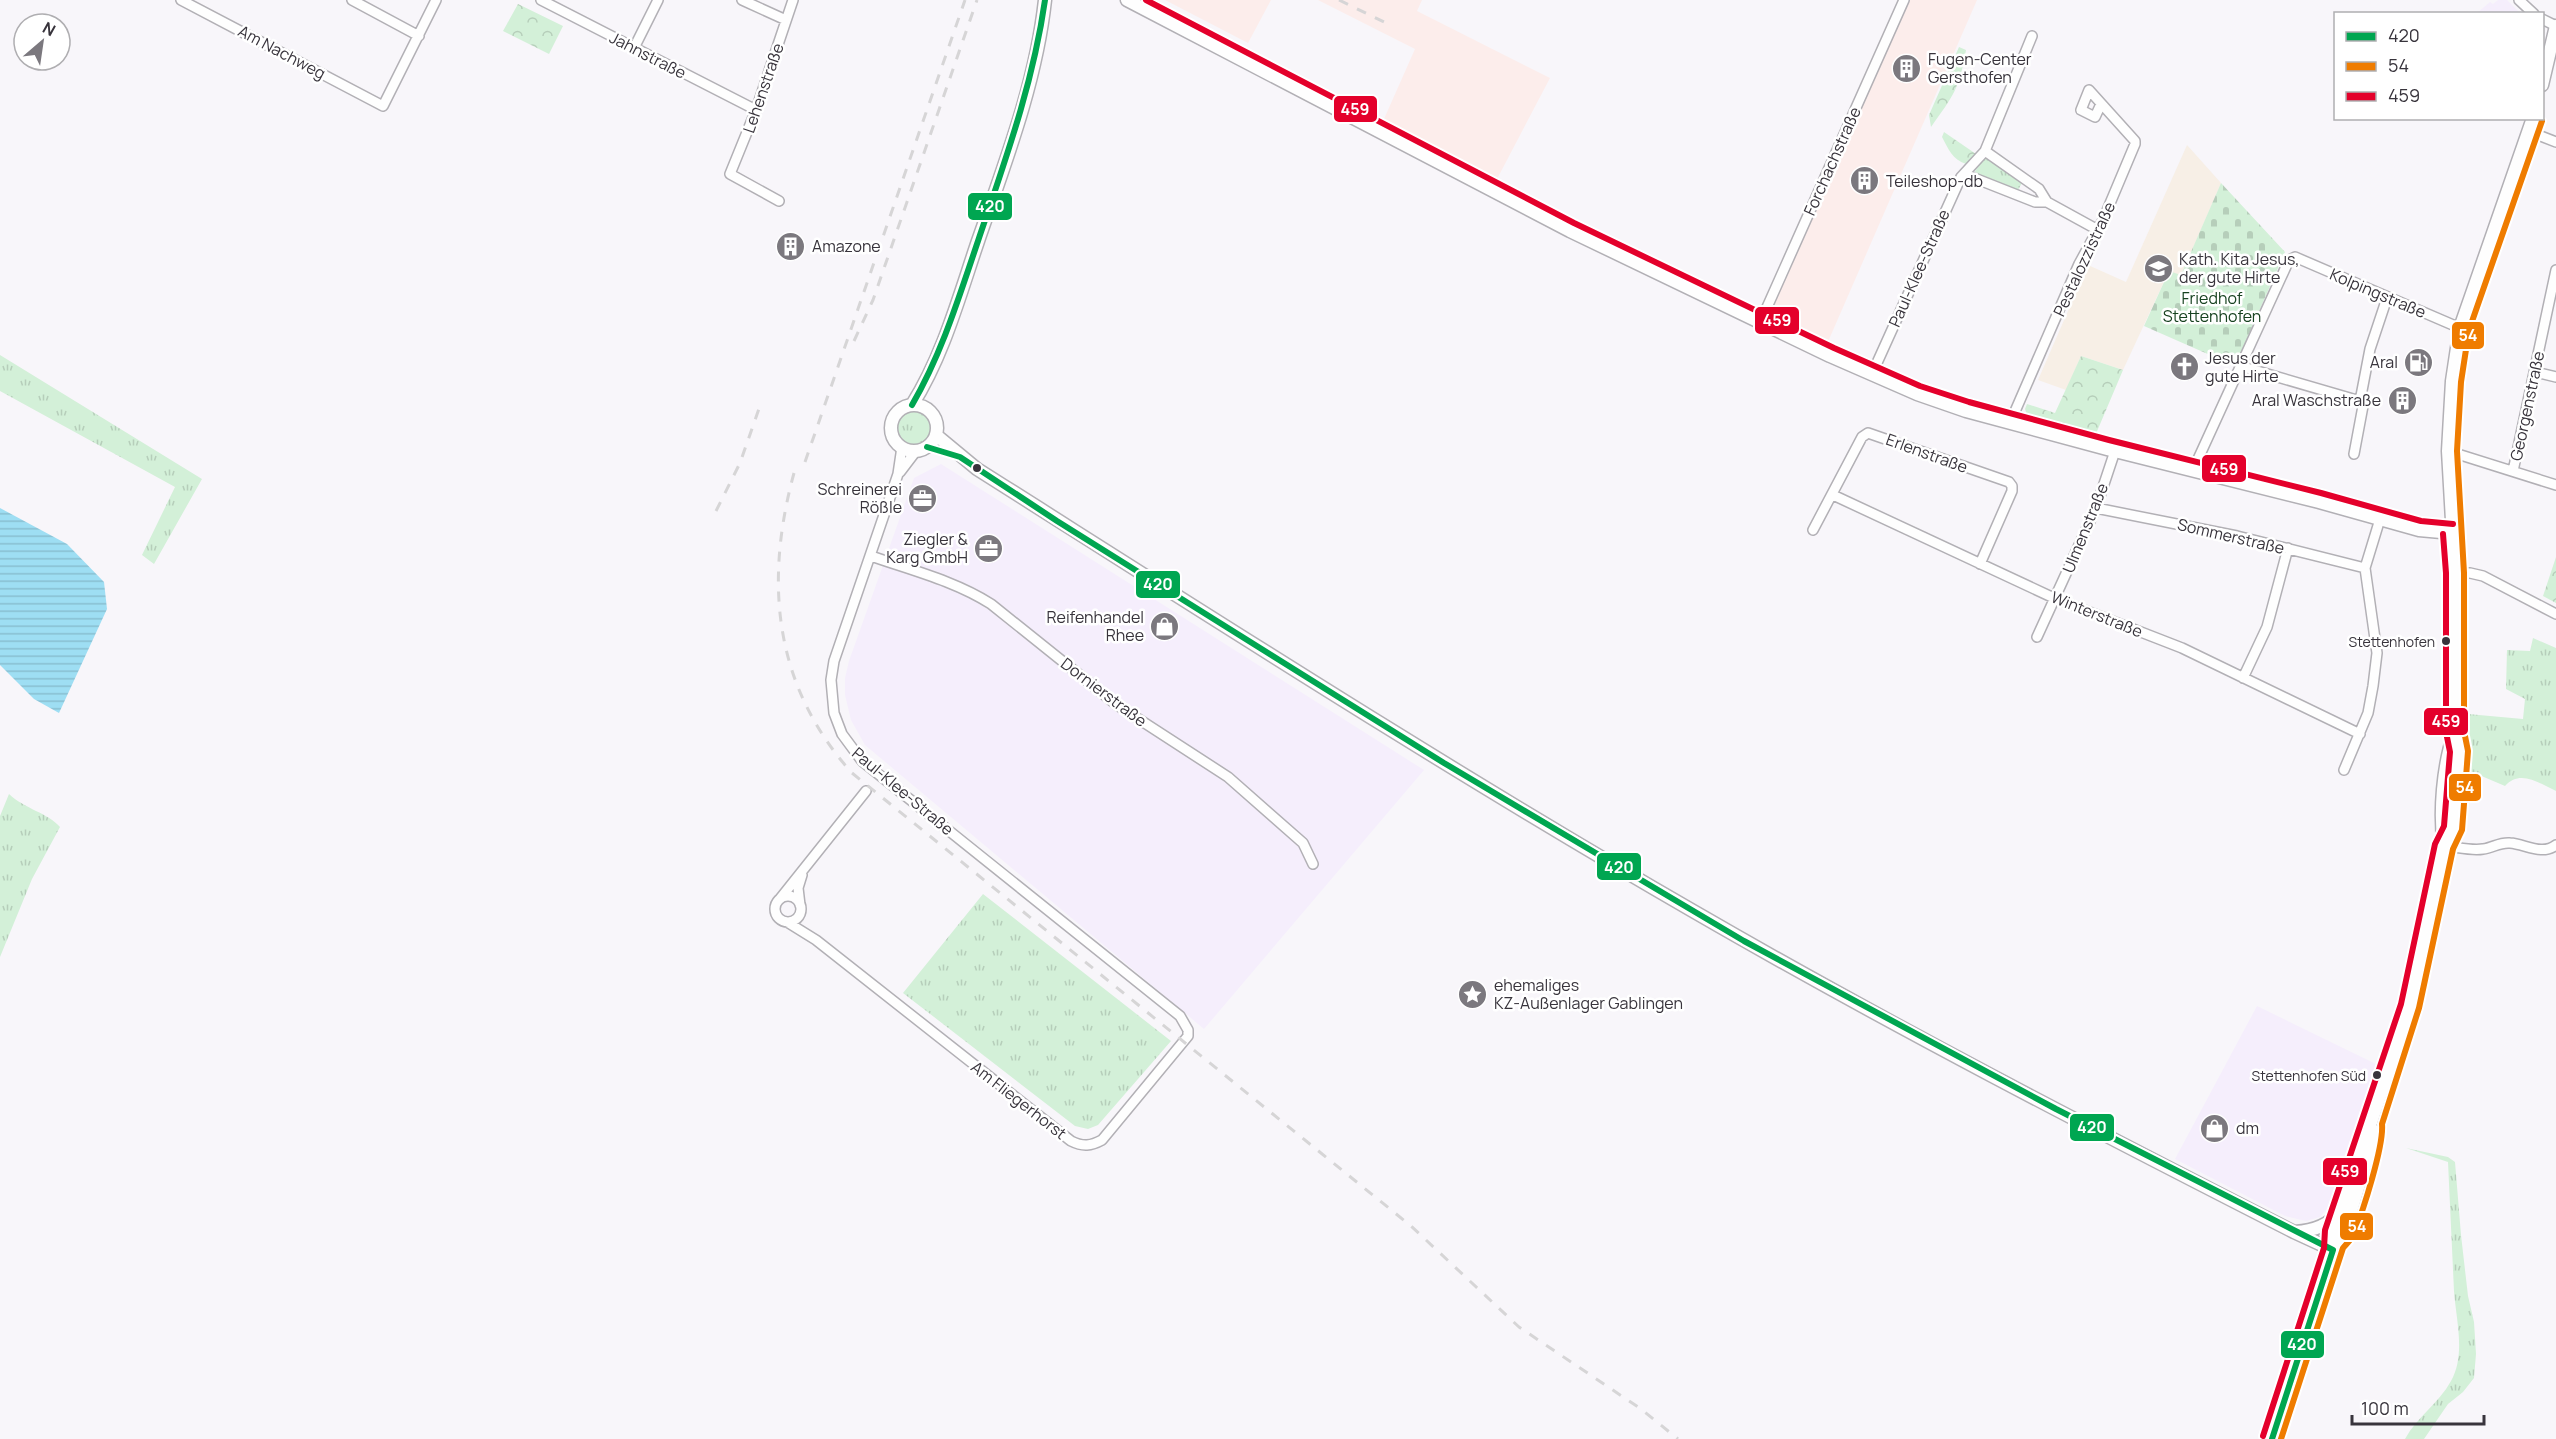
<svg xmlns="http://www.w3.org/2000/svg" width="2556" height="1439" font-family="Manrope,sans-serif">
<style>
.built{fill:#f5eefc}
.industrial{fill:#fcedeb}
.education{fill:#f7efe6}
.grass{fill:url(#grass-tufts)}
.cemetery{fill:url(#cemetery-stones)}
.park{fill:url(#park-crowns)}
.water{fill:url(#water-rules)}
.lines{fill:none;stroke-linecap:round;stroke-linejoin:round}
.minor-casing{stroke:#b2b0b5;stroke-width:12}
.tertiary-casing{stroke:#b2b0b5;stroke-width:15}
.minor{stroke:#fefefe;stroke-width:9}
.tertiary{stroke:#fefefe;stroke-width:12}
.rail{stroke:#d6d5d6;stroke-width:3;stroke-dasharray:10 10;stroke-linecap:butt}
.bus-1-casing{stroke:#fff;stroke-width:10}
.bus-2-casing{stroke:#fff;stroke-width:10}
.bus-3-casing{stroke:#fff;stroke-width:10}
.bus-1{stroke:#00a651;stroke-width:6}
.bus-2{stroke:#ef7c00;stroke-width:6}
.bus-3{stroke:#e4002b;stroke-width:6}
.bus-dot{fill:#38343c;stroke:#fff;stroke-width:2}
.labels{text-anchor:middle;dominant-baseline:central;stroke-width:5;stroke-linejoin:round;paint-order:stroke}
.bus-label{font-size:14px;fill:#38343c;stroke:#fff;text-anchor:end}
.street-label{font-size:16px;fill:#38343c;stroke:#fff}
.poi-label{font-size:16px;fill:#38343c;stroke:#fff;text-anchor:start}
.park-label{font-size:16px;fill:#174220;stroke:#fff}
.line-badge{stroke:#fff;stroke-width:2}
.badge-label{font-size:16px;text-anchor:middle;font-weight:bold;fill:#fff}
</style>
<defs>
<pattern id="grass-tufts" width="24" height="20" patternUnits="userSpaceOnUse" patternTransform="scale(1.5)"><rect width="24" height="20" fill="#d3f0d8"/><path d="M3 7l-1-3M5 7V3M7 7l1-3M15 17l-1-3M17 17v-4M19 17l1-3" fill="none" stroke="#b6ceba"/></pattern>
<pattern id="cemetery-stones" width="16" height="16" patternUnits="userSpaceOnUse" patternTransform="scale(1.5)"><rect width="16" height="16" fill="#d3f0d8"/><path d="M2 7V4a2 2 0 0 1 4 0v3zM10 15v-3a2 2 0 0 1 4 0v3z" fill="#b6ceba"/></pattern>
<pattern id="park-crowns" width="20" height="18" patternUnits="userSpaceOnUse" patternTransform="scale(1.5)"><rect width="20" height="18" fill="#d3f0d8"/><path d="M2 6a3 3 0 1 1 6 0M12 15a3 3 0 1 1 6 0" fill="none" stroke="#b6ceba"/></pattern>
<pattern id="water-rules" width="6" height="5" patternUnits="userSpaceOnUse" patternTransform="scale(1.5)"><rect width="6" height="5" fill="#9edef3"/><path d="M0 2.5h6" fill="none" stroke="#89bfd1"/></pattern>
</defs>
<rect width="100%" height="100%" fill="#f8f6fa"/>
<path class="built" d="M 2498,0 L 2507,0 L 2520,13 L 2477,13 L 2490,2 L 2493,4 Z
M 941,464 L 1424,770 L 1204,1029 L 865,745 L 851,720 L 845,695 L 845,678 L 849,661 L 914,478 Z
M 2257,1006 L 2378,1065 L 2336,1192 L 2329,1206 L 2320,1217 L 2306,1221 L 2285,1216 L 2175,1159 Z"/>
<path class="industrial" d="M 1165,0 L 1271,0 L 1248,43 Z
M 1318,0 L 1422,0 L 1417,11 L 1550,78 L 1496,181 L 1384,119 L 1415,49 Z
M 1904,0 L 1977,0 L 1827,344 L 1764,315 Z"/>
<path class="education" d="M 2187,145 L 2221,183 L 2181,276 L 2169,271 L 2123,370 L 2081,356 L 2066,390 L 2038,380 L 2088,265 L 2126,282 Z"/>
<path class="grass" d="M 1986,156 L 2023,181 L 2017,192 L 1973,174 Z
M 0,355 L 202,479 L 154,564 L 142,555 L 175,487 L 0,391 Z
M896 427a18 18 0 1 1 36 0a18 18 0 1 1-36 0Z
M 2533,638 L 2556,648 L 2556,791 C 2539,783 2520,769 2505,786 L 2465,769 L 2468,714 L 2523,719 L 2525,699 L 2506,689 L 2507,650 L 2530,651 Z
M 9,794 C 25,809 48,813 60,827 L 32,879 L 0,957 L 0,816 Z
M 983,894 L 1171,1041 L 1098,1125 L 1088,1129 L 1075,1126 L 903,993 Z
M 2406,1148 L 2448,1157 L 2455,1162 L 2461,1235 L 2468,1296 L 2474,1322 L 2476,1354 L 2474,1378 L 2463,1392 L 2448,1404 L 2424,1439 L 2405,1439 C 2417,1417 2439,1403 2451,1381 C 2466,1354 2456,1320 2454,1291 C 2452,1248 2450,1205 2448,1162 Z"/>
<path class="cemetery" d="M 2221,183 L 2285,252 L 2235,366 L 2144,326 L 2169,271 L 2181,275 Z"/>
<path class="park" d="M 518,4 L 563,26 L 549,54 L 503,31 Z
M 1959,47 L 1966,50 C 1959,89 1954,95 1931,127 L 1929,115 Z
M 1944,132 L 1976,154 L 1966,164 C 1952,159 1949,150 1942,137 Z
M 2081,356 L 2123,370 L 2095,436 L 2028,418 L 2025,409 L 2027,404 L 2055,413 Z
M 2556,557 L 2556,603 L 2543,596 Z"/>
<path class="water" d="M 0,508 L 67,544 L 104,582 L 107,609 L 59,713 L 34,699 L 0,665 Z"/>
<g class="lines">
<defs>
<path id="minor" d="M 181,0 L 383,106 L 436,0
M 352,0 L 419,36
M 541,0 L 756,110
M 742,0 L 786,20
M 2519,0 L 2534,14
M 2542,19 L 2556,26
M 634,48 L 658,0
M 2528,131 L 2556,142
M 1985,151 L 2039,189 L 2047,202 L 2098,230
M 1964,174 L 2035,202 L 2047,202
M 779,201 L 730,174 L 756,110 L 793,0
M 1760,323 L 1904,0
M 2240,366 L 2360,401
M 2535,372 L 2556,377
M 1872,374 L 1961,177 L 1985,151 L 2032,36
M 2010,423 L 2079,264 L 2103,220 L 2135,144 L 2135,141 L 2089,90 L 2081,110 L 2095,117 L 2101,104
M 2448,451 L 2556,485
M 2354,454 L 2363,406 L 2360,401 L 2370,349 L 2387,298
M 2193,470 L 2289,260 L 2295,257 L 2460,328
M 2513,471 L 2556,270
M 900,472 L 916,451
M 1833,495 L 2056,599 L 2182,648 L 2360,734
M 2096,508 L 2237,536 L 2365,568
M 1813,530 L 1862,437 L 1868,433 L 2009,482 L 2012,486 L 2012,491 L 1980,564
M 871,556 C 911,570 955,581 991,604 L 1117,705 L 1228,777 L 1303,843 L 1313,864
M 2455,573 L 2470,573 L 2483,576 L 2556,614
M 2037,637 L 2096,508 L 2115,451
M 2243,678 L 2267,627 L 2288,548
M 2344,770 L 2368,713 L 2373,686 L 2377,653 L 2365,568 L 2380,519
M 2444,846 C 2457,847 2471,851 2483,849 C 2493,848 2499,842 2510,843 C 2525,844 2542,856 2556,845
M775 909a13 13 0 1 1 26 0a13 13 0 1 1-26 0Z
M 779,900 L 866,791
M 800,905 L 798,888 L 802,875
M 787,922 L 816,940 L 1071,1141 C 1083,1147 1091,1146 1102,1140 L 1188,1036 L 1188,1030 L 1180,1016 L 862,761 L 842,734 L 834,713 L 831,680 L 834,661 L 898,474 L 902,447"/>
<path id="tertiary" d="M 1127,0 L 1570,231 L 1830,356 L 1917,394 L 1966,411 L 2107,449 L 2319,502 L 2419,530 L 2452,533
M 2542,85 L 2556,26
M 912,405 C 943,356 959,297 978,241 C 1005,163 1036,83 1045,0
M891 428a23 23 0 1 1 46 0a23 23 0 1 1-46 0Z
M 936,435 L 977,469 C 1214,619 1450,771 1693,911 C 1890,1025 2092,1129 2294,1232 L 2333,1250
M 2444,846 C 2439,813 2443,766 2454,734
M 2295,1232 C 2313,1231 2329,1226 2340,1211
M 2335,1244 L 2334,1233 L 2410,1006 L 2444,846 L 2453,829 L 2459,751 L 2455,732 L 2455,573 L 2448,451 L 2452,381 L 2460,328 L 2533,118
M 2272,1439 L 2335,1244 L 2345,1231 L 2374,1135 L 2373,1130"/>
</defs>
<use href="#minor" class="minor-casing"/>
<use href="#tertiary" class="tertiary-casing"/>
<use href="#minor" class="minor"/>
<use href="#tertiary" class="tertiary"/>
<path class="rail" d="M 1339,0 L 1384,22
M 854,341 L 873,300 L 977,0
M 805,462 L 965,0
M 794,473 C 764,583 774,686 852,773 L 1411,1226 L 1519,1327 L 1641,1409 L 1678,1439
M 716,511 L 740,463 L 761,403"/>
<defs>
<path id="bus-1" d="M 912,405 C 942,353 959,297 978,241 C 1005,161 1033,84 1045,0
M 927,447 L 960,457 L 1057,521 L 1444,763 L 1744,941 L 2056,1109 L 2333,1250
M 2272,1439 L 2333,1250"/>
<path id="bus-2" d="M 2281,1439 L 2343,1248 C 2347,1243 2352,1239 2354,1233 C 2363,1211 2384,1146 2382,1124 L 2419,1008 L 2453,849 L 2462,830 L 2468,751 L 2464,731 L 2464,573 L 2457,451 L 2461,382 L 2469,330 L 2542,121"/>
<path id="bus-3" d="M 1146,0 L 1574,223 L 1834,348 L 1920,386 L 1969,402 L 2109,440 L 2321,493 L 2421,521 L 2453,524
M 2263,1436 L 2324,1248 L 2325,1230 L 2401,1004 L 2435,844 L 2444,826 L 2450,752 L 2446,732 L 2446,573 L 2443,534"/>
</defs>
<use href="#bus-1" class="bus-1-casing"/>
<use href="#bus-2" class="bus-2-casing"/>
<use href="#bus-3" class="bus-3-casing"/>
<use href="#bus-1" class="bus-1"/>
<use href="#bus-2" class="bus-2"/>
<use href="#bus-3" class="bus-3"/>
</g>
<defs>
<symbol id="building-disc" viewBox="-11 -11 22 22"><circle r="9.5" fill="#7b787e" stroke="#fff"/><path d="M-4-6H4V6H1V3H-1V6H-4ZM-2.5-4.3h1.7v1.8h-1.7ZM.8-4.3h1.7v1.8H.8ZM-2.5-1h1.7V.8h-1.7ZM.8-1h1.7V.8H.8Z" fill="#fff"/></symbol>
<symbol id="school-disc" viewBox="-11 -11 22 22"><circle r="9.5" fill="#7b787e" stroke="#fff"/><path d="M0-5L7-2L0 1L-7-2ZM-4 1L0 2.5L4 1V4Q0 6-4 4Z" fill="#fff"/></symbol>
<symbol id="fuel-disc" viewBox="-11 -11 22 22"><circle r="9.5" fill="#7b787e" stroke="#fff"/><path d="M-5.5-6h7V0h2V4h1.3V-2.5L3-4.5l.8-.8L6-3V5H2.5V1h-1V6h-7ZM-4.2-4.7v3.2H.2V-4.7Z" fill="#fff"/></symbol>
<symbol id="church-disc" viewBox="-11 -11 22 22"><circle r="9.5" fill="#7b787e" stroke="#fff"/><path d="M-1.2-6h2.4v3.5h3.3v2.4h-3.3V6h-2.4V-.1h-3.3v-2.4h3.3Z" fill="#fff"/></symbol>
<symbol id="office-disc" viewBox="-11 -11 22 22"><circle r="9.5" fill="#7b787e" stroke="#fff"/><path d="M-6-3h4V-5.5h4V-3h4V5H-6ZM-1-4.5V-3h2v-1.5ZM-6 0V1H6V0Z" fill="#fff"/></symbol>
<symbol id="shop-disc" viewBox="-11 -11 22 22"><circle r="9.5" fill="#7b787e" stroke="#fff"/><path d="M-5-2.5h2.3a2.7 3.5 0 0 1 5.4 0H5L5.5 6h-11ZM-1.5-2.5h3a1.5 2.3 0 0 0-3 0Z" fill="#fff"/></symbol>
<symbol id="sight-disc" viewBox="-11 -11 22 22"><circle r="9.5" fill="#7b787e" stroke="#fff"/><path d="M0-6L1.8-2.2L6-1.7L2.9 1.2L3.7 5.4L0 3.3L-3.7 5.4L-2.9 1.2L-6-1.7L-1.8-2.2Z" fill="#fff"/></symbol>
</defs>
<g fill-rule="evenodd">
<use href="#building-disc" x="1890" y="52" width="33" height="33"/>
<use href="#building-disc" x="1848" y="164" width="33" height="33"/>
<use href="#building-disc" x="774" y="230" width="33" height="33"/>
<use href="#school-disc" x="2142" y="252" width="33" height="33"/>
<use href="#fuel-disc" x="2402" y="346" width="33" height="33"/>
<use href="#church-disc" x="2168" y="350" width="33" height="33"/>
<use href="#building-disc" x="2386" y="384" width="33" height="33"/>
<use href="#office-disc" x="906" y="482" width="33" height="33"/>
<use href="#office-disc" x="972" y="532" width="33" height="33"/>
<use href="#shop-disc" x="1148" y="610" width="33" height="33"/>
<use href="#sight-disc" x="1456" y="978" width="33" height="33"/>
<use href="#shop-disc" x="2198" y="1112" width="33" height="33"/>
</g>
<g class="bus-dot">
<circle cx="977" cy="468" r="5"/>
<circle cx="2446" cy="641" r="5"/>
<circle cx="2377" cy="1075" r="5"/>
</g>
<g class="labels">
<g class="bus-label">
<text x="2435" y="641">Stettenhofen</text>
<text x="2366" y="1075">Stettenhofen Süd</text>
</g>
<g class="street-label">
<text transform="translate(282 52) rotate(28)">Am Nachweg</text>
<text transform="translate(648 55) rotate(27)">Jahnstraße</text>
<text transform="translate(763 88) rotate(-71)">Lehenstraße</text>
<text transform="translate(1832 161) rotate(-66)">Forchachstraße</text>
<text transform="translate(2084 259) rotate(-65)">Pestalozzistraße</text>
<text transform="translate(1919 268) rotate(-66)">Paul-Klee-Straße</text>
<text transform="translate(2378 293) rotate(23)">Kolpingstraße</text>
<text transform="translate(2527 406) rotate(-78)">Georgenstraße</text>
<text transform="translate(1927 453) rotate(20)">Erlenstraße</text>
<text transform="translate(2085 528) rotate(-68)">Ulmenstraße</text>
<text transform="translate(2231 536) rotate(13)">Sommerstraße</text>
<text transform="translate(2097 614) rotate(22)">Winterstraße</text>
<text transform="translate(1104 692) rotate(37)">Dornierstraße</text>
<text transform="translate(903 791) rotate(40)">Paul-Klee-Straße</text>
<text transform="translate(1019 1100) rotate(38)">Am Fliegerhorst</text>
</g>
<g class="poi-label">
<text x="1928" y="59">Fugen-Center<tspan x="1928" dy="18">Gersthofen</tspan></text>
<text x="1886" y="181">Teileshop-db</text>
<text x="812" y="246">Amazone</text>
<text x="2179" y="259">Kath. Kita Jesus,<tspan x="2179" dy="18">der gute Hirte</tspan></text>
<text x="2205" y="358">Jesus der<tspan x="2205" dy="18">gute Hirte</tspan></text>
<text x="2398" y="362" text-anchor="end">Aral</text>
<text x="2381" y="400" text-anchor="end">Aral Waschstraße</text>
<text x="902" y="489" text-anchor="end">Schreinerei<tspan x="902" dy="18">Rößle</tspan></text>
<text x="968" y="539" text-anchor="end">Ziegler &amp;<tspan x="968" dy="18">Karg GmbH</tspan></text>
<text x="1144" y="617" text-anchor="end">Reifenhandel<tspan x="1144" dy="18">Rhee</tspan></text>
<text x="1494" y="985">ehemaliges<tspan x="1494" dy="18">KZ-Außenlager Gablingen</tspan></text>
<text x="2236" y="1128">dm</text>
</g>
<g class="park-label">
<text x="2212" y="298">Friedhof<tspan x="2212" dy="18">Stettenhofen</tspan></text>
</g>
</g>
<g class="line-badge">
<rect x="1333" y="95" width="45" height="28" rx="6" fill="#e4002b"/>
<rect x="967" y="192" width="46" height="29" rx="6" fill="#00a651"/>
<rect x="1754" y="306" width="46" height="29" rx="6" fill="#e4002b"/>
<rect x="2451" y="321" width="34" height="29" rx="6" fill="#ef7c00"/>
<rect x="2201" y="454" width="46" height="29" rx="6" fill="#e4002b"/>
<rect x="1135" y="570" width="46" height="29" rx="6" fill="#00a651"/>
<rect x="2423" y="707" width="46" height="29" rx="6" fill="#e4002b"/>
<rect x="2448" y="773" width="34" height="29" rx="6" fill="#ef7c00"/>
<rect x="1596" y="852" width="46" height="29" rx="6" fill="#00a651"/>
<rect x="2069" y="1113" width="46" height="29" rx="6" fill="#00a651"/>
<rect x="2322" y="1157" width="46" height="29" rx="6" fill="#e4002b"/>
<rect x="2339" y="1212" width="35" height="29" rx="6" fill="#ef7c00"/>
<rect x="2280" y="1330" width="45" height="29" rx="6" fill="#00a651"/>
</g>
<g class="badge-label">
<text x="1355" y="115">459</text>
<text x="990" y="212">420</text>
<text x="1777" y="326">459</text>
<text x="2468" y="341">54</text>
<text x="2224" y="475">459</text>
<text x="1158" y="590">420</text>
<text x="2446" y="727">459</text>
<text x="2465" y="793">54</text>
<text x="1619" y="873">420</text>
<text x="2092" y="1133">420</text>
<text x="2345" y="1177">459</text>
<text x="2357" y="1232">54</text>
<text x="2302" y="1350">420</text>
</g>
<rect x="2334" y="12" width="210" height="108" fill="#ffffff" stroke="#afaeb1" stroke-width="1.5"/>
<rect x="2346" y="32" width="30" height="9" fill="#00a651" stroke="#afaeb1" stroke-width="1.5"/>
<text x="2388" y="42" font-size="18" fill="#38343c">420</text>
<rect x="2346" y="62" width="30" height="9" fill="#ef7c00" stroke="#afaeb1" stroke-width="1.5"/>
<text x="2388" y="72" font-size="18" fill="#38343c">54</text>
<rect x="2346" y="92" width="30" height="9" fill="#e4002b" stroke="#afaeb1" stroke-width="1.5"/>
<text x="2388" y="102" font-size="18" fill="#38343c">459</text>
<g transform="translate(42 42) rotate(29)"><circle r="28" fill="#ffffff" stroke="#afaeb1" stroke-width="1.5"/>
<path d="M0-4.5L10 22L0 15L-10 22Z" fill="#7b787e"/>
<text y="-9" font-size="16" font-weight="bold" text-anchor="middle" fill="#38343c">N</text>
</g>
<path d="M2352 1415v9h132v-9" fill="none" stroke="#38343c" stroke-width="3"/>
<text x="2361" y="1415" font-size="18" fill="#38343c" stroke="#ffffff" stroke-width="4.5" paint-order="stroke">100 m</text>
</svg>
